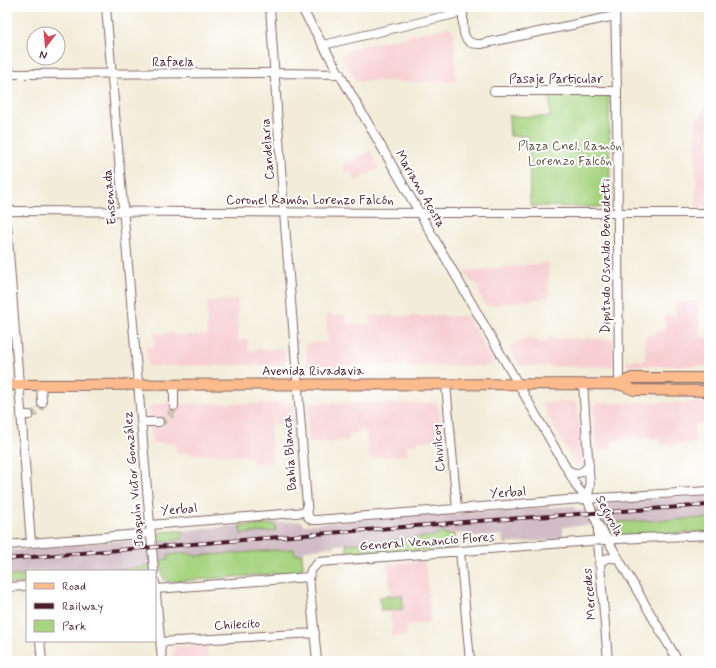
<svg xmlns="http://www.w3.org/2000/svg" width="716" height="668" font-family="Mynerve,sans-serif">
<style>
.built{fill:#f7cfd2}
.industrial{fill:#d2bdc6}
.green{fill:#a7d481;stroke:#787a56}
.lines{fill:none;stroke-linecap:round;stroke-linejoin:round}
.minor-tunnel{stroke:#d0c3b5;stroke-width:8;stroke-dasharray:8 4;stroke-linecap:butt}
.minor-casing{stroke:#856768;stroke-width:10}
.major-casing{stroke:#856768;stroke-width:12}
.minor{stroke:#fff;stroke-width:8}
.major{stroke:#fbbb8d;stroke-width:10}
.rail-casing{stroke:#4a1f2b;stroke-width:4}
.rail{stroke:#fff;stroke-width:2.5;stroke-dasharray:8;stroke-linecap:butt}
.labels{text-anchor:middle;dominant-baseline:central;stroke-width:4;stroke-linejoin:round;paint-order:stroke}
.street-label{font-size:13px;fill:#4a1f2b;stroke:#fff}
.park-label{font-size:13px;fill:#665545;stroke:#fff}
</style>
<rect width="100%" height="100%" fill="#fff"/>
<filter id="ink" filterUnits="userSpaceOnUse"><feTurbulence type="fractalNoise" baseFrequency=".025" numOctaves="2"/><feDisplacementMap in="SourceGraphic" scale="8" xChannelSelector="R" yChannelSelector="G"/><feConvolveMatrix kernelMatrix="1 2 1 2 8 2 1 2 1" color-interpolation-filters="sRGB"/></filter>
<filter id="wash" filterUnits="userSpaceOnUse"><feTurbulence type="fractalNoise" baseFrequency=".012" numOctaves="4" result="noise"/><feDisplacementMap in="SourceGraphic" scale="16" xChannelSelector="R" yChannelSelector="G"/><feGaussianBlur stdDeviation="0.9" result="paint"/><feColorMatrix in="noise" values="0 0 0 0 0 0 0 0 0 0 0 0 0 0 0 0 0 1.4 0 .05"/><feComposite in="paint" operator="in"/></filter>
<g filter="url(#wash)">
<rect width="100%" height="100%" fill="#f2ecd8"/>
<path class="built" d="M 449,27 L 454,31 L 456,82 L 356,81 L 342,57 L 345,50 Z
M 702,107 L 709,107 L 709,207 L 696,207 L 696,117 L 702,117 Z
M 370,150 L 379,168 L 354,182 L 354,173 L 344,173 L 344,165 Z
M 548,263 L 549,298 L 485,306 L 479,294 L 478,286 L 475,283 L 472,283 L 465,271 Z
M 238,299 L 238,340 L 248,340 L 248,350 L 285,349 L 286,360 L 281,365 L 149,366 L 147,363 L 146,347 L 155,346 L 154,333 L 174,333 L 175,336 L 207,335 L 208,301 Z
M 699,301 L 700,337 L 709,337 L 709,366 L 629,366 L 627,364 L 627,360 L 645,360 L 645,335 L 654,335 L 655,331 L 665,331 L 665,315 L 675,315 L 675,302 Z
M 326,315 L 346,315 L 347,324 L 370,324 L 370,316 L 466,316 L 494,363 L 491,366 L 309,366 L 307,364 L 305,344 L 328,342 Z
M 527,337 L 540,342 L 549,342 L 549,338 L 614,339 L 613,364 L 610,367 L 519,366 L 509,347 Z
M 574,401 L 577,404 L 583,463 L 576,466 L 542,405 L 543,402 Z
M 708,402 L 709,423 L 694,424 L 696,443 L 661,444 L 660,438 L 625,440 L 611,441 L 611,449 L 597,451 L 593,408 L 597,403 Z
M 288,403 L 292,406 L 293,423 L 270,424 L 272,462 L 253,463 L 252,456 L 177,453 L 176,443 L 152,443 L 149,408 L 155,404 Z
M 309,403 L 436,403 L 439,407 L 442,440 L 418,441 L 418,444 L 406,445 L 407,455 L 368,458 L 366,430 L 357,431 L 357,433 L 349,434 L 349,441 L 309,443 L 307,407 Z
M 425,561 L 431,623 L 406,625 L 407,635 L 393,637 L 390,611 L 380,612 L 379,596 L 391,594 L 388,564 Z
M 207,645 L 208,661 L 175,661 L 174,647 Z"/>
<path class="industrial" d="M 709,495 L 709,518 L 618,522 L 617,525 L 607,525 L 606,524 L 563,527 L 563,539 L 503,544 L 502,535 L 477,537 L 472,535 L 466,536 L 465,533 L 448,535 L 440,532 L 434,536 L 335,545 L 335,547 L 305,550 L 304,553 L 197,556 L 188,553 L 169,555 L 168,559 L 164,560 L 161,560 L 159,555 L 148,557 L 149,565 L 146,565 L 146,567 L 90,571 L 27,571 L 27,575 L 7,576 L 7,551 L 140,539 L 143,541 L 144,544 L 160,542 L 160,532 L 299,521 L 302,522 L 303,525 L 410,516 L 572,506 L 575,508 L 576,511 L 601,509 L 599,503 Z"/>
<path class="green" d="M 550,95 L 609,96 L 610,202 L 605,207 L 530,206 L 529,136 L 510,136 L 509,116 L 550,117 Z
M 634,383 L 707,383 L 707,386 L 634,386 Z
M 709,518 L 709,532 L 615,536 L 607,525 L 617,525 L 617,522 Z
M 275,524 L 276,531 L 241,534 L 240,526 Z
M 182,531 L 182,539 L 160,542 L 160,532 Z
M 441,531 L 446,534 L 454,535 L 455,548 L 348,556 L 346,544 L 434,536 Z
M 294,549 L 295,554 L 302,554 L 303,567 L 299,572 L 168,582 L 163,578 L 161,560 L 168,559 L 169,555 L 188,553 L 196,556 Z
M 145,565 L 149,565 L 150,571 L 90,571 L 145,567 Z
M 27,575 L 27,583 L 7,584 L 7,576 Z
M 402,595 L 403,609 L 381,611 L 380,597 Z"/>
</g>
<g filter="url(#ink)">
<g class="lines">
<path class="minor-tunnel" d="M 29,415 C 37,413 40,411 42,403
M 159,422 C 169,420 172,415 174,406"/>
<defs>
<path id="minor" d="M 106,7 L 154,571
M 270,7 L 284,212 L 308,517 L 312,520 L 317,520 L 568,500 L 709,491
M 301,7 L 567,469 L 577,487 L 587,499 L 598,525 L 603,532 L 678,661
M 463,7 C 464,23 458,46 481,44 L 615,16
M 615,7 L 617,91 L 619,384
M 323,45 L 463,12
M 7,74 L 275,73 L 340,74
M 494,91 L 617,91
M 7,211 L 420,213 L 709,213
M 7,226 L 31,543
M 41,384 L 42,403
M 446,384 L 457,509
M 583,384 L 590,486 L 587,499
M 174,406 L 174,384
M 21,415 L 29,415
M 142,422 L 159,422
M 568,470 C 577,476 583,473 589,465
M 150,525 L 306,512
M 598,525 L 598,541 L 608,661
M 7,545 L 151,533
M 460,551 L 470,661
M 599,564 C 606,557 610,557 619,559
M 155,582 L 162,661
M 7,587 L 27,586
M 156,589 L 309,577
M 40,641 L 42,661
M 161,642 L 315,633
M 317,661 L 309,577 L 311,570 L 319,562 L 617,539 L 709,535"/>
<path id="major" d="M 619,384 L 632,378 L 709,378
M 7,385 L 619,384 L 634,390 L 709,391"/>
</defs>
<use href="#minor" class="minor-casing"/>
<use href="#major" class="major-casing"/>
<use href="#minor" class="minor"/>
<use href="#major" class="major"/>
<defs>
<path id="rail" d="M 7,559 L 464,522 L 709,505"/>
</defs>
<use href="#rail" class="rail-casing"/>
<use href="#rail" class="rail"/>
</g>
</g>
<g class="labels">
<g class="street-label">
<text x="173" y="62">Rafaela</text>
<text x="556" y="79">Pasaje Particular</text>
<text transform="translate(268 149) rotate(-94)">Candelaria</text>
<text transform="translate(420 189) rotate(60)">Mariano Acosta</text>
<text transform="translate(110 197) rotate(-95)">Ensenada</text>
<text x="310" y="200">Coronel Ramón Lorenzo Falcón</text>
<text transform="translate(606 256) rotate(-90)">Diputado Osvaldo Benedetti</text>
<text x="313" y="371">Avenida Rivadavia</text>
<text transform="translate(439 448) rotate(-95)">Chivilcoy</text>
<text transform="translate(290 453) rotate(-94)">Bahía Blanca</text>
<text transform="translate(134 479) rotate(-95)">Joaquín Victor González</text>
<text transform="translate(508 493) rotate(-4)">Yerbal</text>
<text transform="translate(179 510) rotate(-5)">Yerbal</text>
<text transform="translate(609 516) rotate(62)">Segurola</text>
<text transform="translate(427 542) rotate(-4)">General Venancio Flores</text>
<text transform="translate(590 594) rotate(-95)">Mercedes</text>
<text transform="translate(237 625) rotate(-3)">Chilecito</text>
</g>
<g class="park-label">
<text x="570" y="146">Plaza Cnel. Ramón<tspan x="570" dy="15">Lorenzo Falcón</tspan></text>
</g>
</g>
<rect width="716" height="668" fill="none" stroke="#fff" stroke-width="24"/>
<rect x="26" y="570" width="130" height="72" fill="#ffffff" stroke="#b7a5aa"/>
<rect x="34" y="583" width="20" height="6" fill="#fbbb8d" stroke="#b7a5aa"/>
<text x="62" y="590" font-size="12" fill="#4a1f2b">Road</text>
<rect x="34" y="603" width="20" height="6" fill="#4a1f2b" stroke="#b7a5aa"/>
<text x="62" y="610" font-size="12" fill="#4a1f2b">Railway</text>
<rect x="34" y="620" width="20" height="12" fill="#a7d481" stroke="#b7a5aa"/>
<text x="62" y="630" font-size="12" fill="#4a1f2b">Park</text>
<g transform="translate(46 46) rotate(196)"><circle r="19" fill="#ffffff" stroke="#b7a5aa"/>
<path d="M0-3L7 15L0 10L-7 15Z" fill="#d1495b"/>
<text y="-6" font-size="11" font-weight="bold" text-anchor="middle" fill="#4a1f2b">N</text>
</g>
</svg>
